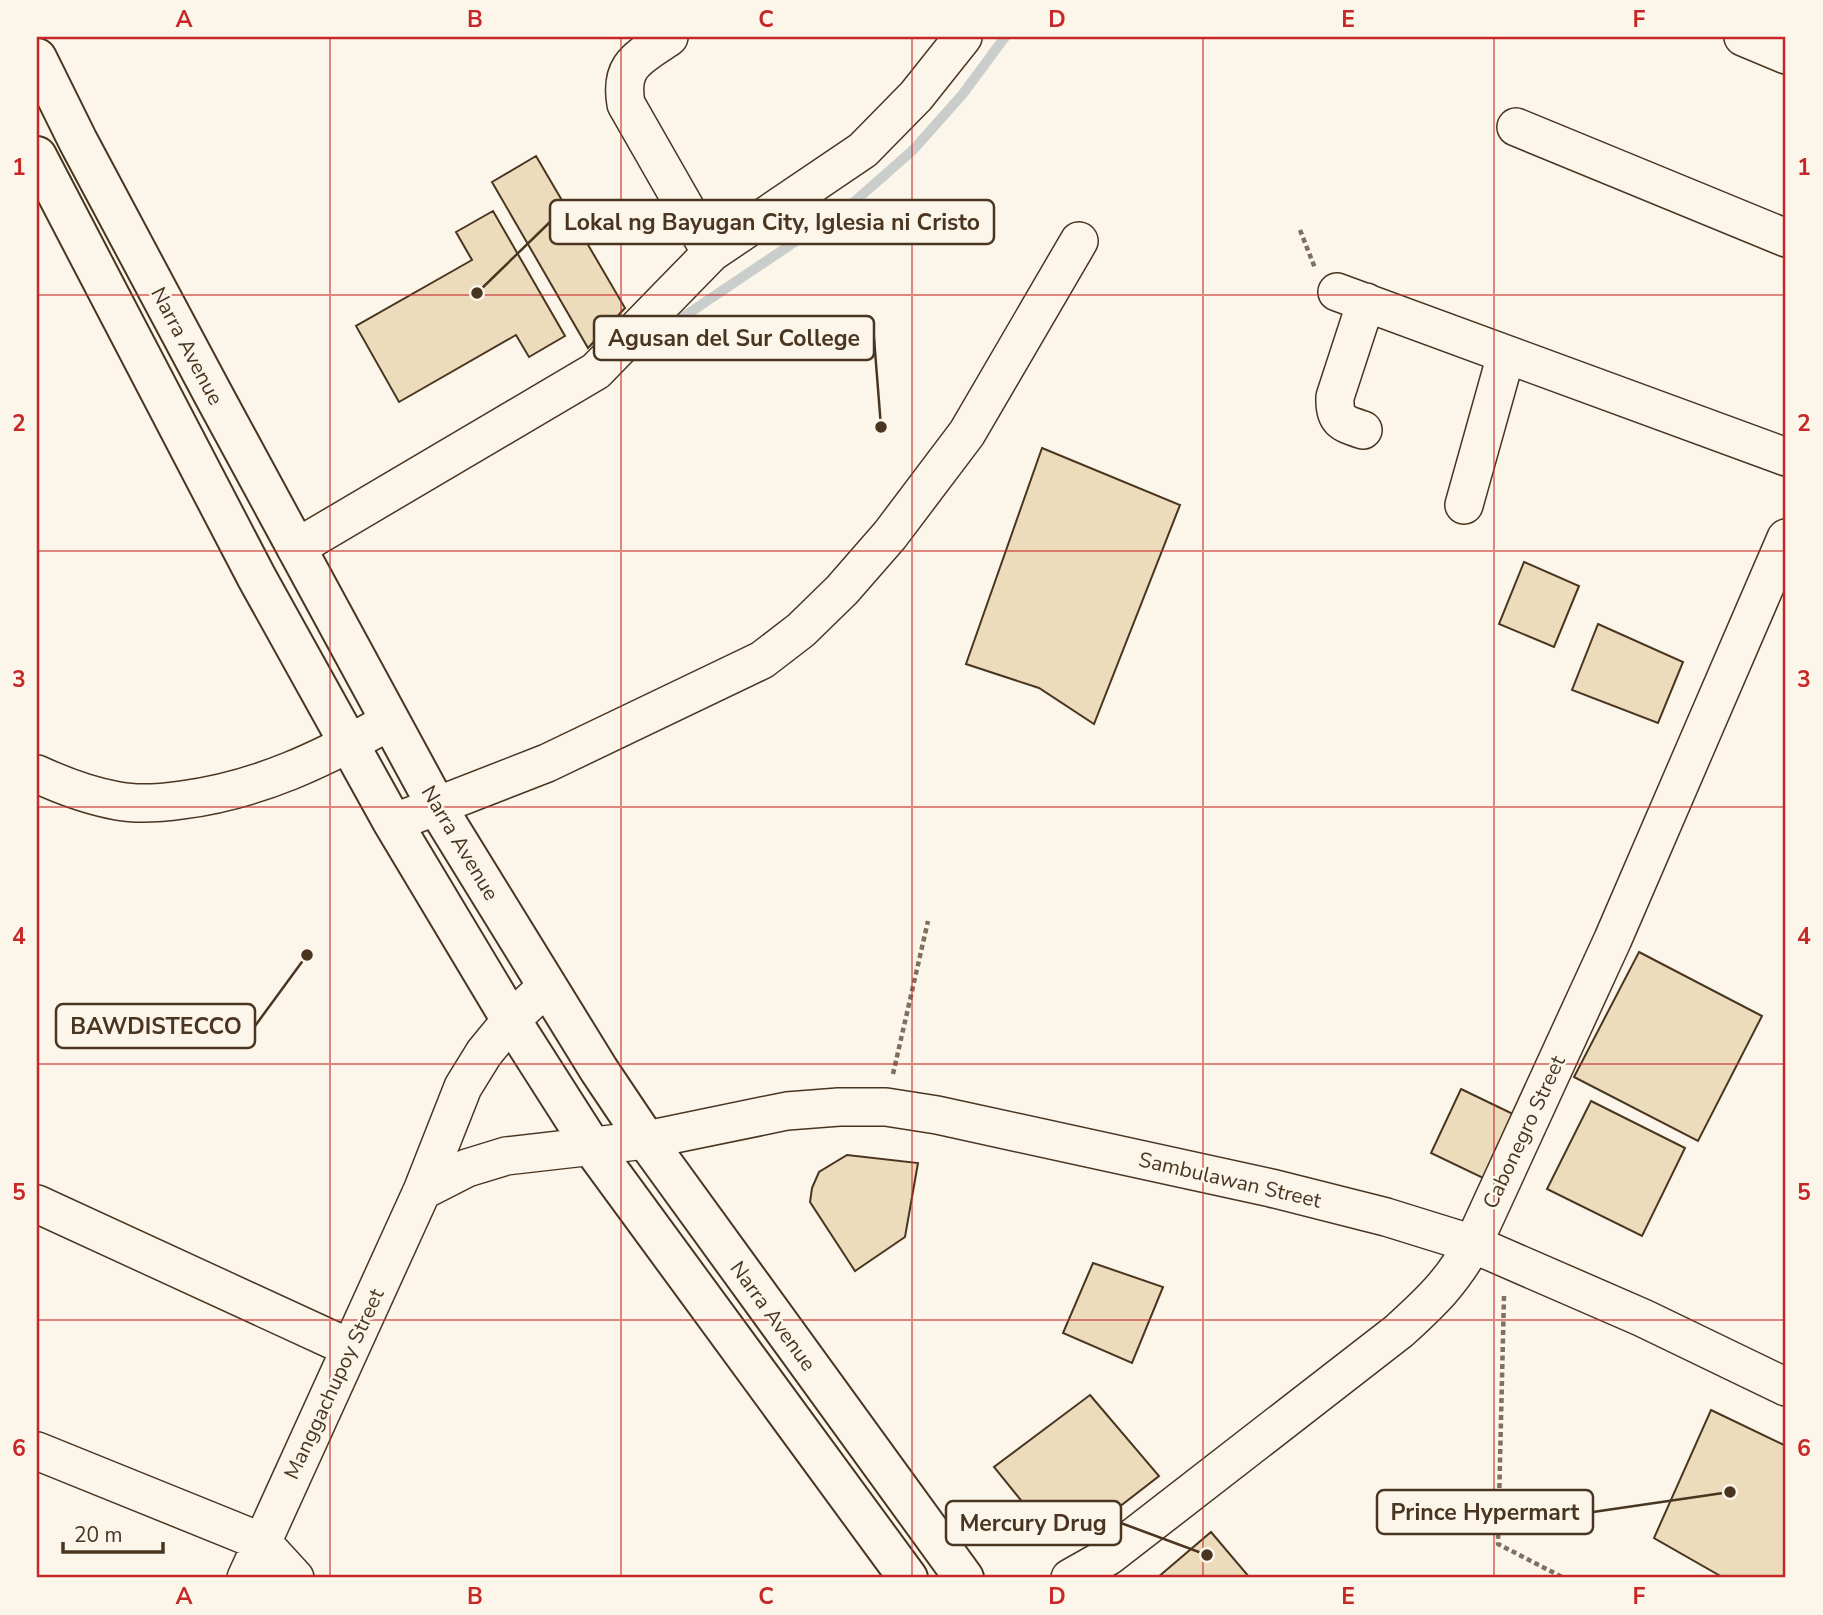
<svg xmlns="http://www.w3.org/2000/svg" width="1823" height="1615" font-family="'Nunito Sans',sans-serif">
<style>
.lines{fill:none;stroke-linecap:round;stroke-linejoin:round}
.stream{stroke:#c9cecd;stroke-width:10}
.building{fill:#ecdcbc;stroke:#4a3520;stroke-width:2}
.minor-casing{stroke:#4a3520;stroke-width:40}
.highway-casing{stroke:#4a3520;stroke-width:42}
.path{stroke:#7f6f5c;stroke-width:4.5;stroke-dasharray:5 3.5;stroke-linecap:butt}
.minor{stroke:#fbf6e9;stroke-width:37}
.highway{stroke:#fbf6e9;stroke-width:38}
.grid{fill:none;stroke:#c62828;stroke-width:2;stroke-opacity:0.55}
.labels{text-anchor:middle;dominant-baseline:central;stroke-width:5;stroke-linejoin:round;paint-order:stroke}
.street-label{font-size:21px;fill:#4a3520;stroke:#fbf6e9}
.leader{fill:none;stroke:#4a3520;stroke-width:2.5}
.callout-dot{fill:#4a3520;stroke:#fbf6e9;stroke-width:2.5}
.callout{fill:#fbf6e9;stroke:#4a3520;stroke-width:2.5}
.callout-label{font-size:23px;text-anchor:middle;font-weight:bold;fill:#4a3520}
.neatline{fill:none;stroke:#c62828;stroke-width:2.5}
.grid-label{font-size:23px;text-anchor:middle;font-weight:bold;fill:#c62828}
</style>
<rect width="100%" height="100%" fill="#fbf6e9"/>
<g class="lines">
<path class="stream" d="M 646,342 L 854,202 L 913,150 L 962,95 L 1005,37"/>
</g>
<path class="building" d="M 536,156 L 625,308 L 588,348 L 492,182 Z
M 493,211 L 565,336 L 529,357 L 516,335 L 399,402 L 356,326 L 472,260 L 456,232 Z
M 1042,448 L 1180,505 L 1094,724 L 1039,688 L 966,664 Z
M 1524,562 L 1579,586 L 1554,647 L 1499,624 Z
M 1598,624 L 1683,662 L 1658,723 L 1572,690 Z
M 1639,952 L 1762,1016 L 1698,1141 L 1574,1077 Z
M 1461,1089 L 1513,1114 L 1483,1178 L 1431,1153 Z
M 1591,1101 L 1685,1148 L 1642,1236 L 1547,1189 Z
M 847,1155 L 918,1163 L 905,1237 L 855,1271 L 810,1202 L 812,1188 L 819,1172 Z
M 1093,1263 L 1163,1287 L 1132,1363 L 1063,1333 Z
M 1090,1395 L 1159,1476 L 1101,1521 L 1071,1529 L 1037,1520 L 994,1467 Z
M 1711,1410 L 1786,1446 L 1786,1578 L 1724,1578 L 1654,1538 Z
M 1211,1532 L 1250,1578 L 1157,1578 Z"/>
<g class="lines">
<defs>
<path id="minor" d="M 669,37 C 639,58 619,64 626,104 L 711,253
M 1743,37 L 1786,55
M 1516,127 L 1786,238
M 1337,292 L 1786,457
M 1363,430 C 1342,423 1334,421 1335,397 L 1366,302
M 1464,505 L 1506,355
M 296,548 L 596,371 L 711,253 L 863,150 L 916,96 L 963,37
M 37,774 C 63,786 90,796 118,801 C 139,805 161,803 182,800 C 259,790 323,759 390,721
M 393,823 L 547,763 L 762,660 L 801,630 L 842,590 L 890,535 L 967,433 L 1079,241
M 422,1191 L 467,1168 L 506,1156 L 646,1140 L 787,1111 L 839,1107 L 886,1107 L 937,1115 L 1271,1188 L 1386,1217 L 1473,1244 L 1643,1318 L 1786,1387
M 37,1204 L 350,1348
M 37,1451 L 262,1542 L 295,1578
M 246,1578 L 422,1191 L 463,1087 L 484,1053 L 511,1020 L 547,986
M 1070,1578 L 1109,1556 L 1399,1331 C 1432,1301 1451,1283 1473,1244 L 1613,939 L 1786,538"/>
<path id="highway" d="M 37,58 L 78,141 L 213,394 L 437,807 L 599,1070 L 646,1140 L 964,1578
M 37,156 L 257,578 L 393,823 L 511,1020 L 592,1147 L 908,1578"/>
</defs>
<use href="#minor" class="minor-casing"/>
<use href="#highway" class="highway-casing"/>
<path class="path" d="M 1300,230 L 1315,268
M 893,1074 L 928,921
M 1504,1296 L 1498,1544 L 1564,1578"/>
<use href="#minor" class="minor"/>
<use href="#highway" class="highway"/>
</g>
<path class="grid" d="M 330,37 L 330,1578M 621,37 L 621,1578M 912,37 L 912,1578M 1203,37 L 1203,1578M 1494,37 L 1494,1578M 37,295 L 1786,295M 37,551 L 1786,551M 37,807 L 1786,807M 37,1064 L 1786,1064M 37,1320 L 1786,1320"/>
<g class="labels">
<g class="street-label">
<text transform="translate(187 346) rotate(62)">Narra Avenue</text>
<text transform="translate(460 843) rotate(59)">Narra Avenue</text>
<text transform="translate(1524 1132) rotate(-65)">Cabonegro Street</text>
<text transform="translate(1230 1180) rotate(13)">Sambulawan Street</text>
<text transform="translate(773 1316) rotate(54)">Narra Avenue</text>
<text transform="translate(334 1384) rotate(-65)">Manggachupoy Street</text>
</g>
</g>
<path class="leader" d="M477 293L550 222M881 427L874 338M307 955L255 1026M1730 1492L1593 1512M1207 1555L1121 1523"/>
<g class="callout-dot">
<circle cx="477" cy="293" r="7"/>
<circle cx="881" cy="427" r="7"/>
<circle cx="307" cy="955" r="7"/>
<circle cx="1730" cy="1492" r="7"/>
<circle cx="1207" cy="1555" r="7"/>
</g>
<g class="callout">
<rect x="550" y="200" width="444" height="44" rx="7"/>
<rect x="594" y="316" width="280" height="44" rx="7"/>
<rect x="56" y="1004" width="199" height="44" rx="7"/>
<rect x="1377" y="1490" width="216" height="44" rx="7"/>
<rect x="946" y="1501" width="175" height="44" rx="7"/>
</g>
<g class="callout-label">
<text x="772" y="230">Lokal ng Bayugan City, Iglesia ni Cristo</text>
<text x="734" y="346">Agusan del Sur College</text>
<text x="156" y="1034">BAWDISTECCO</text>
<text x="1485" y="1520">Prince Hypermart</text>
<text x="1033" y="1531">Mercury Drug</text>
</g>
<rect width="1823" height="1615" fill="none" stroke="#fbf6e9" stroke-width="77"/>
<path d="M63 1542v10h100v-10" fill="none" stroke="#4a3520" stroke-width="3.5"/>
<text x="74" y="1542" font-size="21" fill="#4a3520" stroke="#fbf6e9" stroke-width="5" paint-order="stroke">20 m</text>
<rect x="38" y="38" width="1746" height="1538" class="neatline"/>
<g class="grid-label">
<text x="184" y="27">A</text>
<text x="475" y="27">B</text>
<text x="766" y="27">C</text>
<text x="1057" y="27">D</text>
<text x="1348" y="27">E</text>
<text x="1639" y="27">F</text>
<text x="19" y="175">1</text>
<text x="1804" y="175">1</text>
<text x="19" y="431">2</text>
<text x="1804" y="431">2</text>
<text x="19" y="687">3</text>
<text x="1804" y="687">3</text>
<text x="19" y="944">4</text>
<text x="1804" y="944">4</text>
<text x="19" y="1200">5</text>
<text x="1804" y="1200">5</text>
<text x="19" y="1456">6</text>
<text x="1804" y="1456">6</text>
<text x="184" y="1604">A</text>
<text x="475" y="1604">B</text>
<text x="766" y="1604">C</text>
<text x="1057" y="1604">D</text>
<text x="1348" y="1604">E</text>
<text x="1639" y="1604">F</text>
</g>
</svg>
